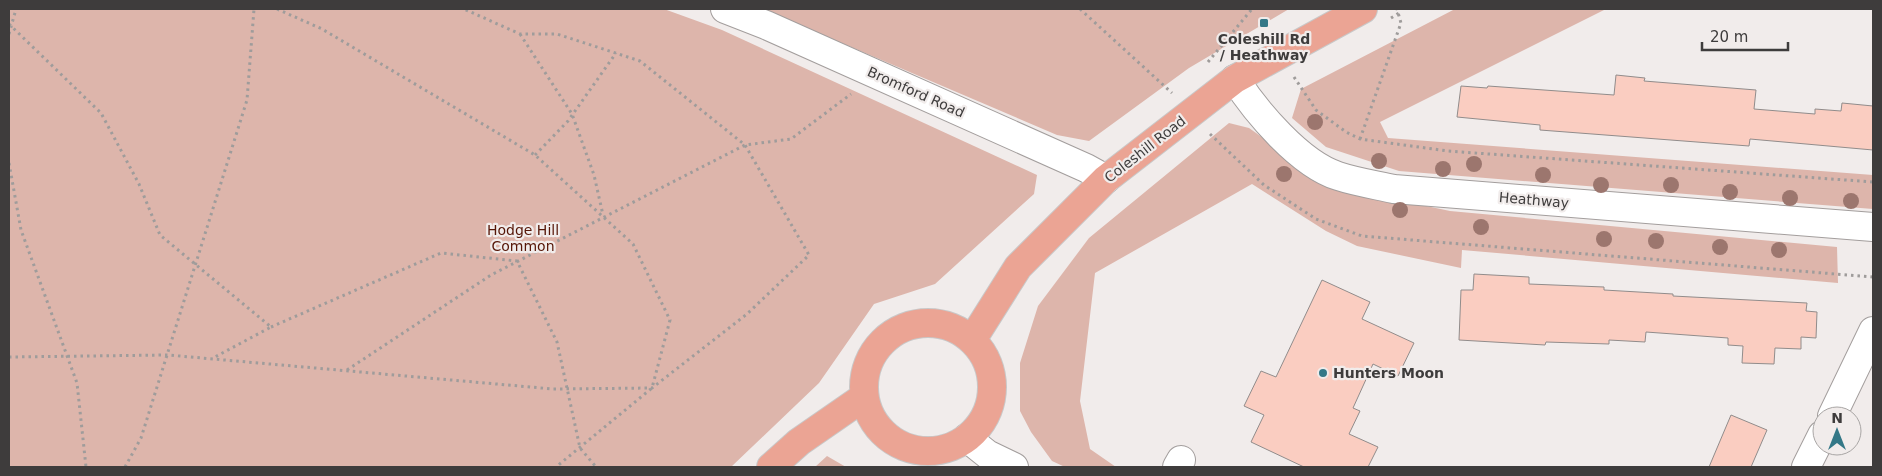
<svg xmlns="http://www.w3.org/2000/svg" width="1882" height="476" font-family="'DejaVu Sans',sans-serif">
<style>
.green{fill:#ddb5ab}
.building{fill:#facdc1;stroke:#918c8b}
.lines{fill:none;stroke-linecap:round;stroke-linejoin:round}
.minor-casing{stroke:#a39e9d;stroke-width:30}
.major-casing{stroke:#c9c8c8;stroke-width:30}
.path{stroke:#9f9c9b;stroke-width:3;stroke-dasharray:2.5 4;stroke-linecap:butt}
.minor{stroke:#fff;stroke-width:28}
.major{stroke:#eba494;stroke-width:28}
.tree{fill:#9c766e}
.poi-dot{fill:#347887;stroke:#f1eceb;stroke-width:2}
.labels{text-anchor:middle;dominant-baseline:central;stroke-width:4.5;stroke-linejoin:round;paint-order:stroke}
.poi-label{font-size:14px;font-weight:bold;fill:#3e3c3c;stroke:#f1eceb}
.street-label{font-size:14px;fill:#3e3c3c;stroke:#f1eceb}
.park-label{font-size:14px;fill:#561607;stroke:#f1eceb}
</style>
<rect width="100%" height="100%" fill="#f1eceb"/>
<path class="green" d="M 9,9 L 664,9 L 722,30 L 1037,175 L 1034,194 L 935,284 L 874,304 L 819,383 L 731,467 L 9,467 Z
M 762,9 L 1289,9 L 1189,68 L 1089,141 L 1057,135 Z
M 1455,9 L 1606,9 L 1380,122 L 1388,138 L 1873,175 L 1873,209 L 1399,171 L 1326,147 L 1292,118 L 1301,89 Z
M 1229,123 L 1249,128 L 1331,186 L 1450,211 L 1837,247 L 1838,283 L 1462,250 L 1461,268 L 1357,246 L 1326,231 L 1252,184 L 1095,273 L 1080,401 L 1090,449 L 1116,467 L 1065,467 L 1052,461 L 1031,432 L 1020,411 L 1020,363 L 1038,306 L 1089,238 Z
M 827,456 L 846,467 L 815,467 Z"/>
<path class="building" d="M 1616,75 L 1645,78 L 1644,81 L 1756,90 L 1754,109 L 1815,114 L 1815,109 L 1841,111 L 1842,103 L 1873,106 L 1873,150 L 1750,139 L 1749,146 L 1540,130 L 1540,125 L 1457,117 L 1461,86 L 1487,88 L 1488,86 L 1614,95 Z
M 1474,274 L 1529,277 L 1529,284 L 1604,287 L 1604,290 L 1673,294 L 1673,296 L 1807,303 L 1806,311 L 1817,312 L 1816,338 L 1801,337 L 1801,349 L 1775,348 L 1774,364 L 1742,363 L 1743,346 L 1728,345 L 1728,338 L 1646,332 L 1645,342 L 1609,340 L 1609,344 L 1546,342 L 1545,345 L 1459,340 L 1461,290 L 1473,290 Z
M 1322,280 L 1370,302 L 1362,319 L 1414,343 L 1398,376 L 1373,364 L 1353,408 L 1360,411 L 1349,434 L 1378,447 L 1368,467 L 1304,467 L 1251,442 L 1264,415 L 1244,406 L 1261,371 L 1276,377 Z
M 1731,415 L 1767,430 L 1751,467 L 1709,467 Z"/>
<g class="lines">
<defs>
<path id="minor" d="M 725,9 L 766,25 L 1086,168 L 1106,179
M 1235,79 C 1256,112 1300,164 1338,176 C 1356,182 1376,185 1394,189 L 1873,227
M 1832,416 L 1873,331
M 967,438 L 987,454 L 1014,467
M 1177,467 L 1181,460
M 1806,467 L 1822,435"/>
<path id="major" d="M864 387a64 64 0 1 1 128 0a64 64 0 1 1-128 0Z
M 972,340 L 1018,267 L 1106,179 L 1235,79 L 1363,9
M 771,467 L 799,442 L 864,397"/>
</defs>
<use href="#minor" class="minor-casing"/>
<use href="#major" class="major-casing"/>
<path class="path" d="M 277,9 L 322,29 L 535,155 L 633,244 L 670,320 L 652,388 L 556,467
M 1080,9 L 1172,93
M 1391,18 L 1399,13
M 9,24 L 101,113 L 139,184 L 160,235 L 271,327 L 213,358
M 9,34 L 16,9
M 520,34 L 572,114 L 594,175 L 603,215
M 1208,62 L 1252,9
M 1294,77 L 1316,110 L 1346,132 L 1360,139 L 1448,151 L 1873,182
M 1210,134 L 1264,185 L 1316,219 L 1362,236 L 1873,277
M 1360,139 L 1401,23 L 1397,9
M 535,155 L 568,121 L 616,53
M 9,163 L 21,230 L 77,383 L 86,467
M 271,327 L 441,253 L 517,261 L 557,342 L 580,448 L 596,467
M 9,357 L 168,355 L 553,389 L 652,388 L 747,314 L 809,255 L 745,145 L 640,61 L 557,34 L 520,34 L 464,9
M 347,370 L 491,275 L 745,145 L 791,139 L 851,94
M 125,467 L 141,438 L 247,100 L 254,9"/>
<use href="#minor" class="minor"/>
<use href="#major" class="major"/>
</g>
<g class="tree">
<circle cx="1315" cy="122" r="8"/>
<circle cx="1379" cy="161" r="8"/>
<circle cx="1474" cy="164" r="8"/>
<circle cx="1443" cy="169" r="8"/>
<circle cx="1284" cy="174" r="8"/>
<circle cx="1543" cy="175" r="8"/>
<circle cx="1601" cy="185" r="8"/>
<circle cx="1671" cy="185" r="8"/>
<circle cx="1730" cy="192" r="8"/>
<circle cx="1790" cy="198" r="8"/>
<circle cx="1851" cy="201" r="8"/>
<circle cx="1400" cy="210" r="8"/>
<circle cx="1481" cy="227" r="8"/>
<circle cx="1604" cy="239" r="8"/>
<circle cx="1656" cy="241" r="8"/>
<circle cx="1720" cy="247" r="8"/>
<circle cx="1779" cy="250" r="8"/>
</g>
<g class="poi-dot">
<rect x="1259" y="18" width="10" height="10" rx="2.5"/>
<circle cx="1323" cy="373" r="5"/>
</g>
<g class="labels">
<g class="poi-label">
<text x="1264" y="39">Coleshill Rd<tspan x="1264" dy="16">/ Heathway</tspan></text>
<text x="1333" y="373" text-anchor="start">Hunters Moon</text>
</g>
<g class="street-label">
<text transform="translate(916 92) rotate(24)">Bromford Road</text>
<text transform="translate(1145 149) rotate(-38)">Coleshill Road</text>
<text transform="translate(1534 200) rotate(5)">Heathway</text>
</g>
<g class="park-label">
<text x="523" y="230">Hodge Hill<tspan x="523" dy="16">Common</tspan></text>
</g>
</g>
<rect width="1882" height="476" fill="none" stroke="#3e3c3c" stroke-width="20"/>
<g transform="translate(1837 431)"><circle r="24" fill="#f1eceb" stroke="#a9a6a5"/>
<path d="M0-4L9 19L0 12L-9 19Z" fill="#347887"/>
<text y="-8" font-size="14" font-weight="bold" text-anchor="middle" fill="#3e3c3c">N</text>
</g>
<path d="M1702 42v8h86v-8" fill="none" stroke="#3e3c3c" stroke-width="2.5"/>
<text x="1710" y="42" font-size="15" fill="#3e3c3c" stroke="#f1eceb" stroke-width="4" paint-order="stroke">20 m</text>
</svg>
